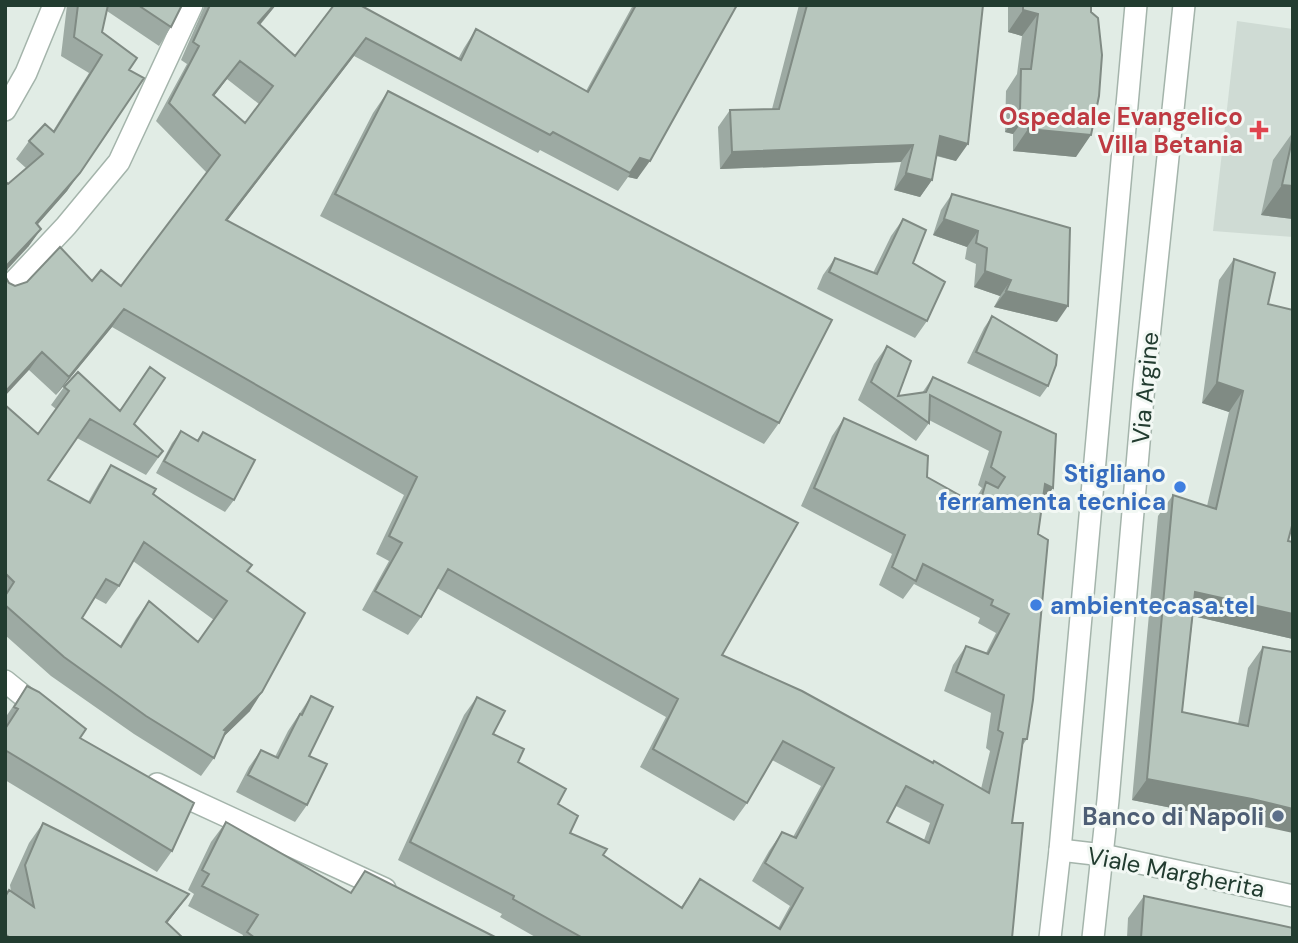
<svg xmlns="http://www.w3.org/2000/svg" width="1298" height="943" font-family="'DM Sans',sans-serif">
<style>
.built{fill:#cfdbd4}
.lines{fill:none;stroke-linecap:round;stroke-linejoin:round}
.minor-casing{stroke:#a4b4ab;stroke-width:24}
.tertiary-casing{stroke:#a4b4ab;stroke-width:24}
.minor{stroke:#fff;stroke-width:21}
.tertiary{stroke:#fff;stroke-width:21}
.wall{fill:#9daaa3;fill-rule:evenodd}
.shaded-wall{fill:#808b84}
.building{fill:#b7c6bd;stroke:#808b84;stroke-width:2;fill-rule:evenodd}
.health-dot{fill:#e0444e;stroke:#f2f8f4;stroke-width:2.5}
.shop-dot{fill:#3f7fe0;stroke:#f2f8f4;stroke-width:2.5}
.service-dot{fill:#5c6f8a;stroke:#f2f8f4;stroke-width:2.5}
.labels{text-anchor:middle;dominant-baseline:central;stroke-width:6;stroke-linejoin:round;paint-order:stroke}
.health-label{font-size:24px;font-weight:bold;fill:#be3a42;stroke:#f2f8f4;text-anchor:end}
.street-label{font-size:24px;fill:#223c30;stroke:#f2f8f4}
.shop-label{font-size:24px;font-weight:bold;fill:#366cbe;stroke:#f2f8f4;text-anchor:end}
.service-label{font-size:24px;font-weight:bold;fill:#4e5e75;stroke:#f2f8f4;text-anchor:end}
</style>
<rect width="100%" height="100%" fill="#e1ece5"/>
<path class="built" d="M 1237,21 L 1293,29 L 1293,237 L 1213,231 Z"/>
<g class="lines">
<defs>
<path id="minor" d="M 5,110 L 26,73 L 54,5
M 5,291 L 66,226 L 119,162 L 192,5
M 5,681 L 42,711
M 157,784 L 385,889
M 1060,850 L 1103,855 L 1293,896"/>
<path id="tertiary" d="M 1050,938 L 1060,850 L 1136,5
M 1093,938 L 1108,800 L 1144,385 L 1184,5"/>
</defs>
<use href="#minor" class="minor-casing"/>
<use href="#tertiary" class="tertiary-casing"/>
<use href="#minor" class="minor"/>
<use href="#tertiary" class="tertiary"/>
</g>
<path class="wall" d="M 67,5 L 182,5 L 171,27 L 159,46 L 107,11 L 102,32 L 129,70 L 67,191 L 37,225 L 41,229 L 28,247 L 8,184 L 26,168 L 16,159 L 29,141 L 53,131 L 89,73 L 61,56 Z
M 205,5 L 276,5 L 260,25 L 295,56 L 334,5 L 458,59 L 464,48 L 476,29 L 586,91 L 633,5 L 737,5 L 637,179 L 628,177 L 618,191 L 540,150 L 538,153 L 354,56 L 227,221 L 722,655 L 981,789 L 990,751 L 986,748 L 991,713 L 944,691 L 953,665 L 966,646 L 986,653 L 996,633 L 978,623 L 980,618 L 914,584 L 903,599 L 879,585 L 892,554 L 801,506 L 832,436 L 844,418 L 927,477 L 973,503 L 982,488 L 978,485 L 989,451 L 929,420 L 929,423 L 916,441 L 858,400 L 874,364 L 887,346 L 898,396 L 922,393 L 933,377 L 1056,434 L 1053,488 L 1042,503 L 1038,534 L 1027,739 L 1022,746 L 1012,823 L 1012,938 L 537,938 L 500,917 L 502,914 L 398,860 L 464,715 L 477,697 L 493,734 L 518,762 L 558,804 L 570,833 L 681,907 L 700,879 L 778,928 L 790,906 L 752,881 L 769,851 L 782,832 L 793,837 L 821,786 L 772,760 L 747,803 L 734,821 L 640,767 L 666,717 L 437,588 L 421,617 L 408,635 L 362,610 L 389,561 L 376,554 L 404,495 L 112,327 L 56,395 L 29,370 L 9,283 L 15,286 L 92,281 L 121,286 L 207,173 L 156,121 L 187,64 L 181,60 ZM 227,79 L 259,104 L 245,123 L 214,96 ZM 896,806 L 930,823 L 924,840 L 887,822 Z
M 799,5 L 983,5 L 956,161 L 936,156 L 932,180 L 920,197 L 894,190 L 901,162 L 720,169 L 718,127 L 730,110 L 772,109 Z
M 1008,5 L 1091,5 L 1076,157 L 1013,151 L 1013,134 L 1005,132 L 1006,91 L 1017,74 L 1022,36 L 1008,32 Z
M 388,91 L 779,423 L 764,444 L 320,216 L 373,113 Z
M 1293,132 L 1293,219 L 1261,215 L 1273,160 Z
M 952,194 L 1057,322 L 994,307 L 1000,296 L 974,287 L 976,264 L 965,259 L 967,247 L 933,235 L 941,210 Z
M 903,219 L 927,321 L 915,338 L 817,289 L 823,275 L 835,258 L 873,273 L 891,236 Z
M 1234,259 L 1288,541 L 1293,542 L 1293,639 L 1193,616 L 1182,712 L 1238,724 L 1248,668 L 1263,647 L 1237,821 L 1132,800 L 1158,516 L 1173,495 L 1207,506 L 1229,412 L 1202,403 L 1219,280 Z
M 992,316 L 1048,386 L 1040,397 L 967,363 L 984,328 Z
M 64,387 L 134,424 L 163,451 L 146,475 L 77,438 L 48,480 L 88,502 L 99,483 L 111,465 L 153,494 L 247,571 L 250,711 L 224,736 L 214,758 L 201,776 L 134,734 L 51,676 L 5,635 L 5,405 L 38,434 L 56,409 L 51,405 ZM 133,561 L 214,620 L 198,642 L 149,601 L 136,619 L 120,646 L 82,618 L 95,598 L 106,604 L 119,586 Z
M 181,431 L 197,440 L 203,432 L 234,500 L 225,512 L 156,473 L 172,443 Z
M 27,686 L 80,738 L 172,851 L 157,872 L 5,780 L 5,718 Z
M 311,696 L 307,805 L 295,822 L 236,792 L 249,767 L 261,750 L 275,757 L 288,731 Z
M 226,822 L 350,893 L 365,871 L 497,938 L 242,938 L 243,935 L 188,906 L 194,894 L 188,890 L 211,842 Z
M 43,823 L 189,894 L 167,923 L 183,938 L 5,938 L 5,896 L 11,892 L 10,885 L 29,843 Z
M 1144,896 L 1293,938 L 1127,938 L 1128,918 Z"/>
<path class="shaded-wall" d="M 274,5 L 276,5 L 246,41 L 258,23 Z
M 1023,10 L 1038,14 L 1022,36 L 1008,32 Z
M 366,38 L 354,56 L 213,239 L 226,220 Z
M 240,61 L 227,79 L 200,114 L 213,95 Z
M 1020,110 L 1029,112 L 1013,134 L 1005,132 Z
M 1028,129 L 1091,135 L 1076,157 L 1013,151 Z
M 940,136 L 968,144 L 956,161 L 928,153 Z
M 913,145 L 901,162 L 720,169 L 732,152 Z
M 640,158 L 650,161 L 637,179 L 628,177 Z
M 80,173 L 67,191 L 23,241 L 36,223 Z
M 906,173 L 932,180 L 920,197 L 894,190 Z
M 1282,185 L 1293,186 L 1293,219 L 1261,215 Z
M 944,219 L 978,231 L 967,247 L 933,235 Z
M 41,229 L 28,247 L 5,272 L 8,264 Z
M 985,271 L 1011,280 L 1000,296 L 974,287 Z
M 1006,291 L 1068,306 L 1057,322 L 994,307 Z
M 124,309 L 112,327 L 56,395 L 69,377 Z
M 42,352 L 29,370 L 5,396 L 5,392 Z
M 1217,382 L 1243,391 L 1229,412 L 1202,403 Z
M 1045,484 L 1053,488 L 1040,506 Z
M 1195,592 L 1293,614 L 1293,639 L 1180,613 Z
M 262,692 L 250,711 L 211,749 L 224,730 Z
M 1147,779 L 1252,799 L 1293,809 L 1293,833 L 1237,821 L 1132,800 Z
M 189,894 L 156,938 L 166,922 Z"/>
<path class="building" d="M 78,5 L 108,5 L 102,32 L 137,58 L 129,70 L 144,78 L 80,173 L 36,223 L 41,229 L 8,264 L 5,275 L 5,181 L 8,184 L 43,154 L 29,141 L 45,124 L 54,132 L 102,55 L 74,37 Z
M 138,5 L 182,5 L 171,27 Z
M 210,5 L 274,5 L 258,23 L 295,56 L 334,5 L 360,5 L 461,60 L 476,29 L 588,92 L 636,5 L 737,5 L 650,161 L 640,158 L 630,173 L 553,132 L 550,135 L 366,38 L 226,220 L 798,523 L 722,655 L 802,691 L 933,763 L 934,761 L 989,793 L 1003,733 L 998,730 L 1004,695 L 956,672 L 966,646 L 988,654 L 1009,614 L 991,605 L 993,600 L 923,564 L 916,581 L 892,567 L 905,535 L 814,488 L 844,418 L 928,456 L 927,477 L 979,506 L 986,482 L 998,488 L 1005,477 L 991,467 L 1001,432 L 930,395 L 929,423 L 871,382 L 887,346 L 911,361 L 898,396 L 926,392 L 933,377 L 1056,434 L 1053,488 L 1045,484 L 1038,534 L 1048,540 L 1033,700 L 1027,739 L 1023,739 L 1012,823 L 1023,823 L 1012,938 L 583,938 L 513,899 L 514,896 L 410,842 L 477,697 L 505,711 L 493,734 L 524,749 L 518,762 L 566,789 L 558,804 L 578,816 L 570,833 L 607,849 L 603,855 L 682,908 L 700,879 L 780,929 L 803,888 L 765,863 L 782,832 L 796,838 L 834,768 L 783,741 L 747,803 L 653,749 L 678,699 L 448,569 L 421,617 L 375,591 L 402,543 L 389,536 L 417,477 L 124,309 L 69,377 L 42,352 L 5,392 L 5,276 L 9,283 L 15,286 L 27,282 L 60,247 L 92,281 L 101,270 L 121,286 L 220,155 L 169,103 L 199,46 L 193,42 ZM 240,61 L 273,86 L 245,123 L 213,95 ZM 906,786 L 943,805 L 929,843 L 887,822 Z
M 807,5 L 983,5 L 968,144 L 940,136 L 932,180 L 906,173 L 913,145 L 732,152 L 730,110 L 779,109 Z
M 1023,5 L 1091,5 L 1091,12 L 1098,18 L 1102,55 L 1099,96 L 1091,135 L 1028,129 L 1029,112 L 1020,110 L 1021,69 L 1031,69 L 1038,14 L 1023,10 Z
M 388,91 L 832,320 L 779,423 L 335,194 Z
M 1293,136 L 1293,186 L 1282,185 Z
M 952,194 L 1070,228 L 1068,306 L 1006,291 L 1011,280 L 985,271 L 987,248 L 976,243 L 978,231 L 944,219 Z
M 903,219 L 926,230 L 913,263 L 945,282 L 927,321 L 829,272 L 835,258 L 877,274 Z
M 1234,259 L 1275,273 L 1268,304 L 1293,310 L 1293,522 L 1288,541 L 1293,542 L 1293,614 L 1195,592 L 1182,712 L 1248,726 L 1263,647 L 1293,652 L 1293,809 L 1252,799 L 1147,779 L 1173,495 L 1216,509 L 1243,391 L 1217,382 Z
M 992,316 L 1057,355 L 1056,365 L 1048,386 L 976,352 Z
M 150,367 L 165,378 L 134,424 L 163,451 L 158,457 L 90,419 L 48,480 L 90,503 L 111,465 L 156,489 L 153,494 L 252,565 L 247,571 L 305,613 L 262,692 L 224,730 L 226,731 L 214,758 L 146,716 L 64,657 L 5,605 L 5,596 L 14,582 L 5,573 L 5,405 L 38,434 L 69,391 L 64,387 L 78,372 L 120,411 ZM 144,542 L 227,601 L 198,642 L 149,601 L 121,647 L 82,618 L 106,579 L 119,586 Z
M 181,431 L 198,441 L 203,432 L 255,460 L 234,500 L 164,461 Z
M 27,686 L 39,692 L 86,729 L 80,738 L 194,803 L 172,851 L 5,750 L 5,729 L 18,709 L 14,707 Z
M 311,696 L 333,707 L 309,756 L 327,764 L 307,805 L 248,775 L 261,750 L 278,758 L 300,714 L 302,715 Z
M 226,822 L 351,893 L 365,871 L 497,938 L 255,938 L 247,932 L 258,915 L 202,886 L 209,874 L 202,870 Z
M 43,823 L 189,894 L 166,922 L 183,938 L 10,938 L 5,934 L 5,897 L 9,890 L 34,907 L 25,865 Z
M 1144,896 L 1293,928 L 1293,938 L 1141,938 Z"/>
<path class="health-dot" d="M1255.5 119.5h7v7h7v7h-7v7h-7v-7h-7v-7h7z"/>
<g class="shop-dot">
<circle cx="1180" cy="487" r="7"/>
<circle cx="1036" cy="605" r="7"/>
</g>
<circle class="service-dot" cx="1278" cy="816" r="7"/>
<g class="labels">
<g class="health-label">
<text x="1243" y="116">Ospedale Evangelico<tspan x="1243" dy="28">Villa Betania</tspan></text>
</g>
<g class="street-label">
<text transform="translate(1145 388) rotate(-85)">Via Argine</text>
<text transform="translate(1176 872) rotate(11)">Viale Margherita</text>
</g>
<g class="shop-label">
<text x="1166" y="473">Stigliano<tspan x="1166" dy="28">ferramenta tecnica</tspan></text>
<text x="1050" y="605" text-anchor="start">ambientecasa.tel</text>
</g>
<g class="service-label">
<text x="1264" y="816">Banco di Napoli</text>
</g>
</g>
<rect width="1298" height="943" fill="none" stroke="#223c30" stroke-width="14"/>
</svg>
